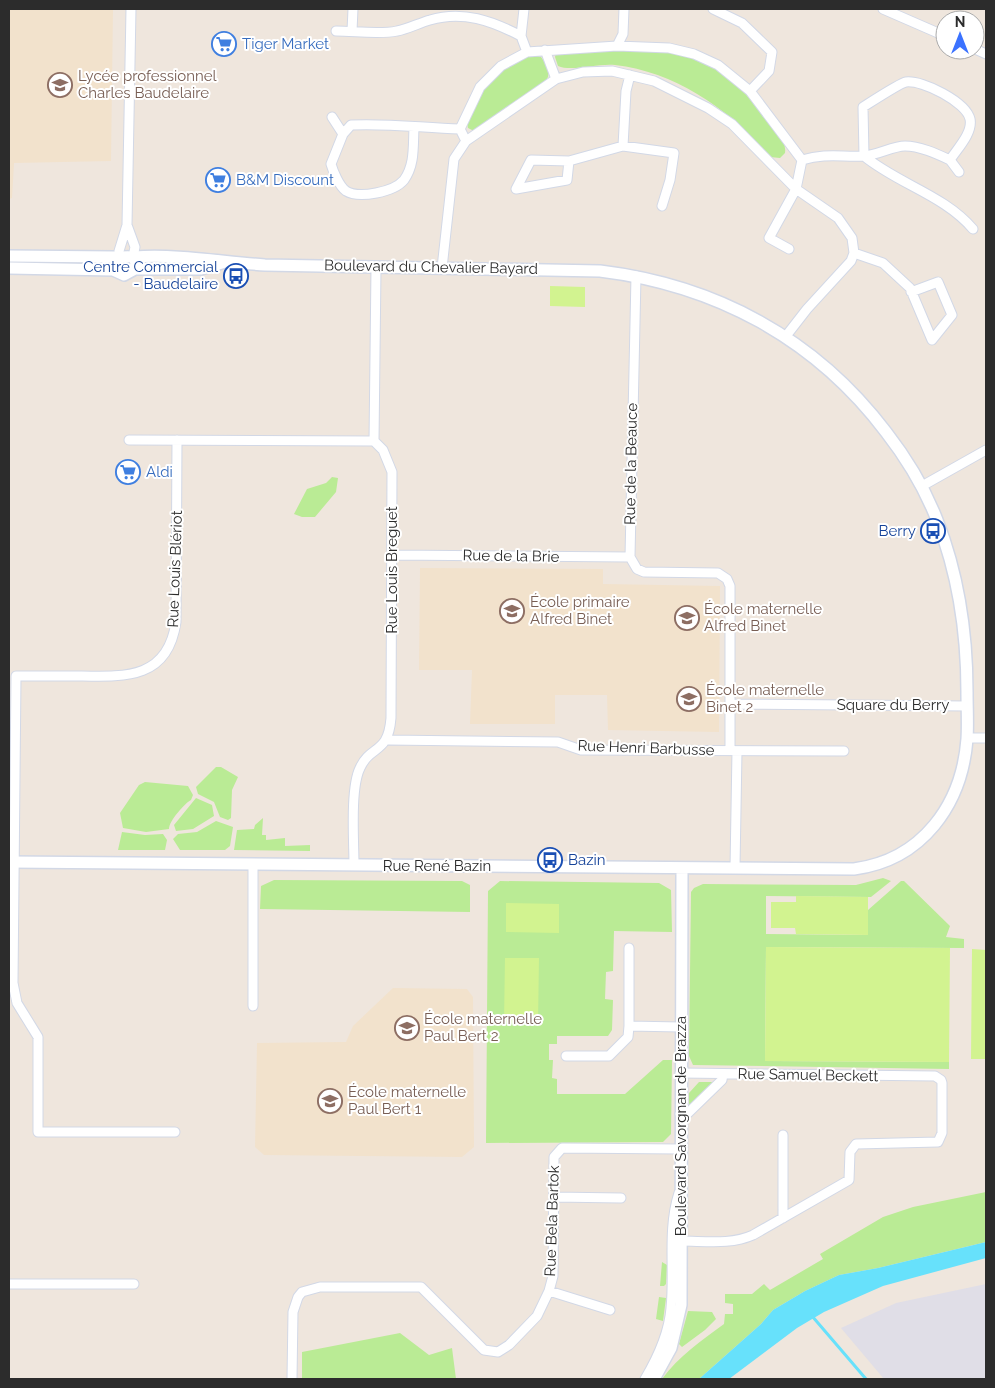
<svg xmlns="http://www.w3.org/2000/svg" width="995" height="1388" font-family="Raleway,sans-serif">
<style>
.industrial{fill:#e0dee7}
.education{fill:#f2e2cc}
.green{fill:#baeb95}
.pitch{fill:#d2f390}
.water{fill:#67e1fb}
.lines{fill:none;stroke-linecap:round;stroke-linejoin:round}
.stream{stroke:#67e1fb;stroke-width:3}
.minor-casing{stroke:#d2d8e6;stroke-width:11}
.tertiary-casing{stroke:#d2d8e6;stroke-width:14}
.minor{stroke:#fff;stroke-width:9}
.tertiary{stroke:#fff;stroke-width:11}
.labels{text-anchor:middle;dominant-baseline:central;stroke-width:4;stroke-linejoin:round;paint-order:stroke}
.shop-label{font-size:15px;fill:#366cbe;stroke:#fff;text-anchor:start}
.education-label{font-size:15px;fill:#785e54;stroke:#fff;text-anchor:start}
.transit-label{font-size:15px;fill:#164399;stroke:#fff;text-anchor:end}
.street-label{font-size:15px;fill:#2c2c2c;stroke:#fff}
</style>
<rect width="100%" height="100%" fill="#efe6dd"/>
<path class="industrial" d="M 986,1284 L 986,1379 L 884,1379 L 841,1328 L 896,1303 Z"/>
<path class="education" d="M 9,9 L 113,9 L 111,161 L 14,163 L 12,198 L 9,199 Z
M 420,568 L 603,569 L 603,584 L 720,586 L 719,732 L 608,730 L 607,695 L 555,695 L 555,724 L 470,724 L 472,670 L 419,670 Z
M 393,988 L 467,989 L 473,997 L 474,1147 L 462,1157 L 264,1155 L 255,1147 L 257,1043 L 346,1042 L 353,1026 Z"/>
<path class="green" d="M 618,48 C 638,49 661,48 680,53 C 719,61 744,90 767,120 C 774,130 787,140 785,153 L 780,158 L 770,157 C 731,111 677,72 615,65 C 598,63 572,72 558,66 L 555,57 L 556,53 Z
M 533,55 L 541,57 L 549,68 L 548,77 L 544,83 L 474,131 L 468,128 C 464,115 484,83 495,74 C 506,65 520,58 533,55 Z
M 332,477 L 338,478 L 336,492 L 315,517 L 302,517 L 294,514 L 307,489 L 326,483 Z
M 216,767 L 221,767 L 238,777 L 232,790 L 231,818 L 228,820 L 220,817 L 214,802 L 198,794 L 196,787 Z
M 145,782 L 188,786 L 193,795 L 191,800 C 185,803 169,821 169,829 L 146,832 L 123,828 L 120,813 L 139,785 Z
M 196,798 L 212,805 L 214,816 L 193,829 L 176,831 L 174,825 Z
M 263,818 L 262,835 L 266,835 L 266,840 L 285,838 L 285,846 L 310,845 L 310,851 L 234,850 L 237,830 L 254,829 L 255,825 Z
M 216,821 L 233,827 L 230,846 L 225,850 L 180,850 L 173,839 L 178,834 L 197,832 Z
M 122,832 L 145,835 L 163,834 L 167,840 L 165,850 L 118,850 Z
M 883,878 L 891,881 L 871,897 L 766,896 L 766,934 L 868,935 L 868,910 L 901,881 L 904,881 L 950,926 L 946,937 L 964,939 L 964,948 L 766,947 L 765,1061 L 949,1062 L 949,1069 L 693,1065 L 689,1056 L 691,892 L 694,888 L 703,884 L 856,885 Z
M 274,880 L 462,881 L 470,885 L 470,912 L 260,909 L 261,886 Z
M 500,881 L 659,883 L 671,890 L 672,932 L 614,931 L 613,971 L 606,972 L 605,999 L 613,1000 L 612,1030 L 608,1036 L 557,1036 L 557,1044 L 549,1044 L 549,1060 L 553,1060 L 552,1078 L 557,1079 L 557,1094 L 625,1094 L 663,1060 L 672,1060 L 671,1134 L 663,1142 L 486,1143 L 488,891 Z
M 699,1082 L 715,1082 L 689,1108 L 689,1093 Z
M 986,1192 L 986,1242 L 878,1268 L 839,1275 L 805,1291 L 773,1310 L 761,1324 L 699,1379 L 662,1379 C 679,1356 701,1341 724,1324 L 725,1314 L 733,1314 L 733,1304 L 725,1303 L 725,1294 L 752,1294 L 764,1284 L 770,1290 L 823,1259 L 820,1254 L 883,1217 L 913,1207 Z
M 662,1262 L 667,1265 L 666,1284 L 664,1286 L 660,1286 Z
M 659,1297 L 666,1298 L 663,1321 L 656,1319 Z
M 688,1311 L 712,1312 L 716,1319 L 705,1330 L 682,1347 L 679,1344 Z
M 400,1333 L 429,1355 L 452,1348 L 456,1379 L 302,1379 L 302,1352 Z"/>
<path class="pitch" d="M 550,286 L 585,287 L 585,307 L 550,306 Z
M 796,896 L 868,897 L 868,935 L 796,934 L 795,928 L 771,928 L 771,902 L 796,902 Z
M 506,903 L 559,904 L 559,933 L 506,932 Z
M 766,947 L 950,948 L 949,1062 L 765,1061 Z
M 972,949 L 986,950 L 986,1059 L 971,1059 Z
M 505,958 L 539,958 L 538,1023 L 504,1023 Z"/>
<path class="water" d="M 986,1242 L 986,1258 L 883,1286 L 824,1312 L 797,1328 L 729,1379 L 699,1379 L 761,1324 L 773,1310 L 805,1291 L 839,1275 L 878,1268 Z"/>
<g class="lines">
<path class="stream" d="M 812,1316 L 866,1379"/>
<defs>
<path id="minor" d="M 713,9 L 742,23 L 772,52 L 769,71 L 750,91
M 883,9 L 945,36
M 336,31 C 355,31 379,35 397,31 C 408,29 419,23 430,20 C 463,10 492,21 521,36 L 527,52
M 352,31 L 353,9
M 521,36 L 524,9
M 617,46 L 623,34 L 624,9
M 975,49 L 986,54
M 545,50 L 556,79
M 332,117 L 343,134
M 414,128 C 413,146 415,165 404,180 C 394,192 359,199 346,191 C 339,186 333,171 331,164 L 343,134 L 351,125 C 388,123 423,128 460,129
M 466,141 L 460,129 L 480,87 L 501,66 L 527,52 L 617,46 L 669,48 L 694,54 L 718,65 L 750,91 L 802,160 L 796,189 L 769,238 L 789,249
M 623,146 L 626,91 L 630,75
M 864,156 C 898,184 944,195 973,229
M 802,160 C 826,153 840,157 864,156 C 878,155 893,146 905,146 C 920,146 937,154 950,160 C 957,149 973,133 970,119 C 966,102 923,80 906,82 C 900,83 871,102 863,107 L 864,156
M 950,160 L 959,172
M 569,161 L 567,180 L 516,189 L 531,160 L 569,161 L 623,146 L 674,153 L 670,180 L 662,206
M 127,225 L 135,247 L 133,257
M 854,253 L 883,263 L 910,288 L 932,340 L 952,315 L 938,282 L 911,292
M 119,258 L 119,251 L 127,225 L 131,9
M 442,268 L 454,159 L 466,141 L 556,79 L 583,72 L 612,71 L 654,81 L 708,108 L 732,124 L 796,189 L 838,218 L 852,238 L 854,253 L 851,261 L 807,309 L 786,336
M 636,276 L 630,557 L 637,569 L 644,572 L 718,573 L 727,579 L 730,586 L 730,750
M 129,440 L 374,441
M 922,486 L 986,450
M 393,555 L 630,557
M 730,704 L 967,706
M 967,738 L 986,738
M 388,740 L 558,742 L 581,750 L 844,751
M 354,865 C 354,842 350,788 360,768 C 371,744 388,755 391,718 L 392,472 L 383,450 L 374,441 L 376,268
M 735,868 L 737,751
M 629,948 L 629,1026
M 253,1006 L 253,865
M 566,1056 L 609,1056 L 628,1037 L 629,1026 L 680,1027
M 680,1073 L 935,1076 L 941,1080 L 942,1083 L 942,1133 L 938,1142 L 856,1144 L 850,1152 L 849,1180 L 753,1235 C 731,1245 705,1241 681,1241
M 680,1114 L 688,1113 L 722,1080 L 723,1074
M 175,1132 L 38,1132 L 38,1037 L 17,1003 L 13,983 L 16,676 C 38,676 60,676 82,676 C 127,677 168,678 176,622 L 177,440
M 554,1197 L 621,1198
M 783,1218 L 783,1135
M 9,1284 L 134,1284
M 549,1291 L 610,1310
M 292,1379 L 293,1312 L 298,1297 L 302,1292 L 320,1287 L 421,1287 L 484,1350 L 498,1352 L 509,1345 L 537,1316 L 549,1291 L 553,1276 L 554,1157 L 562,1148 L 680,1149
M 645,1379 C 658,1357 669,1334 671,1308 C 675,1269 667,1230 679,1193"/>
<path id="tertiary" d="M 9,256 L 114,257 L 117,260
M 9,268 L 113,270 L 124,275 L 135,269 L 136,262 L 133,257
M 135,269 L 201,269 L 222,263
M 9,862 L 854,869 C 922,860 962,805 967,739 C 968,724 967,708 967,692 C 967,633 959,576 937,520 C 925,489 907,459 886,432 C 815,338 715,285 600,271 L 265,265 C 221,262 179,254 134,257 C 129,257 125,256 119,258 L 116,265 L 118,271
M 654,1379 L 671,1348 L 681,1305 L 682,868"/>
</defs>
<use href="#minor" class="minor-casing"/>
<use href="#tertiary" class="tertiary-casing"/>
<use href="#minor" class="minor"/>
<use href="#tertiary" class="tertiary"/>
</g>
<defs>
<symbol id="supermarket-ring" viewBox="-11 -11 22 22"><circle r="9.5" fill="#fff" stroke="#3f7fe0" stroke-width="1.5"/><path d="M-6-5.5h2.5l.6 2H6L4.5 2H-2.5L-4.4-4H-6ZM-1.5 3.2a1.3 1.3 0 1 0 .1 0ZM3 3.2a1.3 1.3 0 1 0 .1 0Z" fill="#3f7fe0"/></symbol>
<symbol id="school-ring" viewBox="-11 -11 22 22"><circle r="9.5" fill="#fff" stroke="#8d6e63" stroke-width="1.5"/><path d="M0-5L7-2L0 1L-7-2ZM-4 1L0 2.5L4 1V4Q0 6-4 4Z" fill="#8d6e63"/></symbol>
<symbol id="bus-ring" viewBox="-11 -11 22 22"><circle r="9.5" fill="#fff" stroke="#1a4fb4" stroke-width="1.5"/><path d="M-5-6H5V4H4V6H2V4H-2V6H-4V4H-5ZM-3.5-4V0h7V-4ZM-3.5 1.2v1.5H-2V1.2ZM2 1.2v1.5H3.5V1.2Z" fill="#1a4fb4"/></symbol>
</defs>
<g fill-rule="evenodd">
<use href="#supermarket-ring" x="210" y="30" width="28" height="28"/>
<use href="#school-ring" x="46" y="71" width="28" height="28"/>
<use href="#supermarket-ring" x="204" y="166" width="28" height="28"/>
<use href="#bus-ring" x="222" y="262" width="28" height="28"/>
<use href="#supermarket-ring" x="114" y="458" width="28" height="28"/>
<use href="#bus-ring" x="919" y="517" width="28" height="28"/>
<use href="#school-ring" x="498" y="597" width="28" height="28"/>
<use href="#school-ring" x="673" y="604" width="28" height="28"/>
<use href="#school-ring" x="675" y="685" width="28" height="28"/>
<use href="#bus-ring" x="536" y="846" width="28" height="28"/>
<use href="#school-ring" x="393" y="1014" width="28" height="28"/>
<use href="#school-ring" x="316" y="1087" width="28" height="28"/>
</g>
<g class="labels">
<g class="shop-label">
<text x="242" y="44">Tiger Market</text>
<text x="236" y="180">B&amp;M Discount</text>
<text x="146" y="472">Aldi</text>
</g>
<g class="education-label">
<text x="78" y="76">Lycée professionnel<tspan x="78" dy="17">Charles Baudelaire</tspan></text>
<text x="530" y="602">École primaire<tspan x="530" dy="17">Alfred Binet</tspan></text>
<text x="704" y="609">École maternelle<tspan x="704" dy="17">Alfred Binet</tspan></text>
<text x="706" y="690">École maternelle<tspan x="706" dy="17">Binet 2</tspan></text>
<text x="424" y="1019">École maternelle<tspan x="424" dy="17">Paul Bert 2</tspan></text>
<text x="348" y="1092">École maternelle<tspan x="348" dy="17">Paul Bert 1</tspan></text>
</g>
<g class="transit-label">
<text x="218" y="267">Centre Commercial<tspan x="218" dy="17">- Baudelaire</tspan></text>
<text x="916" y="531">Berry</text>
<text x="568" y="860" text-anchor="start">Bazin</text>
</g>
<g class="street-label">
<text transform="translate(431 267) rotate(1)">Boulevard du Chevalier Bayard</text>
<text transform="translate(631 464) rotate(-89)">Rue de la Beauce</text>
<text transform="translate(511 556) rotate(1)">Rue de la Brie</text>
<text transform="translate(175 569) rotate(-88)">Rue Louis Blériot</text>
<text transform="translate(392 570) rotate(-90)">Rue Louis Breguet</text>
<text x="893" y="705">Square du Berry</text>
<text transform="translate(646 748) rotate(2)">Rue Henri Barbusse</text>
<text x="437" y="866">Rue René Bazin</text>
<text transform="translate(808 1075) rotate(1)">Rue Samuel Beckett</text>
<text transform="translate(681 1126) rotate(-90)">Boulevard Savorgnan de Brazza</text>
<text transform="translate(552 1221) rotate(-88)">Rue Bela Bartok</text>
</g>
</g>
<rect width="995" height="1388" fill="none" stroke="#2c2c2c" stroke-width="20"/>
<g transform="translate(960 35)"><circle r="24" fill="#ffffff" stroke="#ababab"/>
<path d="M0-4L9 19L0 12L-9 19Z" fill="#3b72ff"/>
<text y="-8" font-size="14" font-weight="bold" text-anchor="middle" fill="#2c2c2c">N</text>
</g>
</svg>
